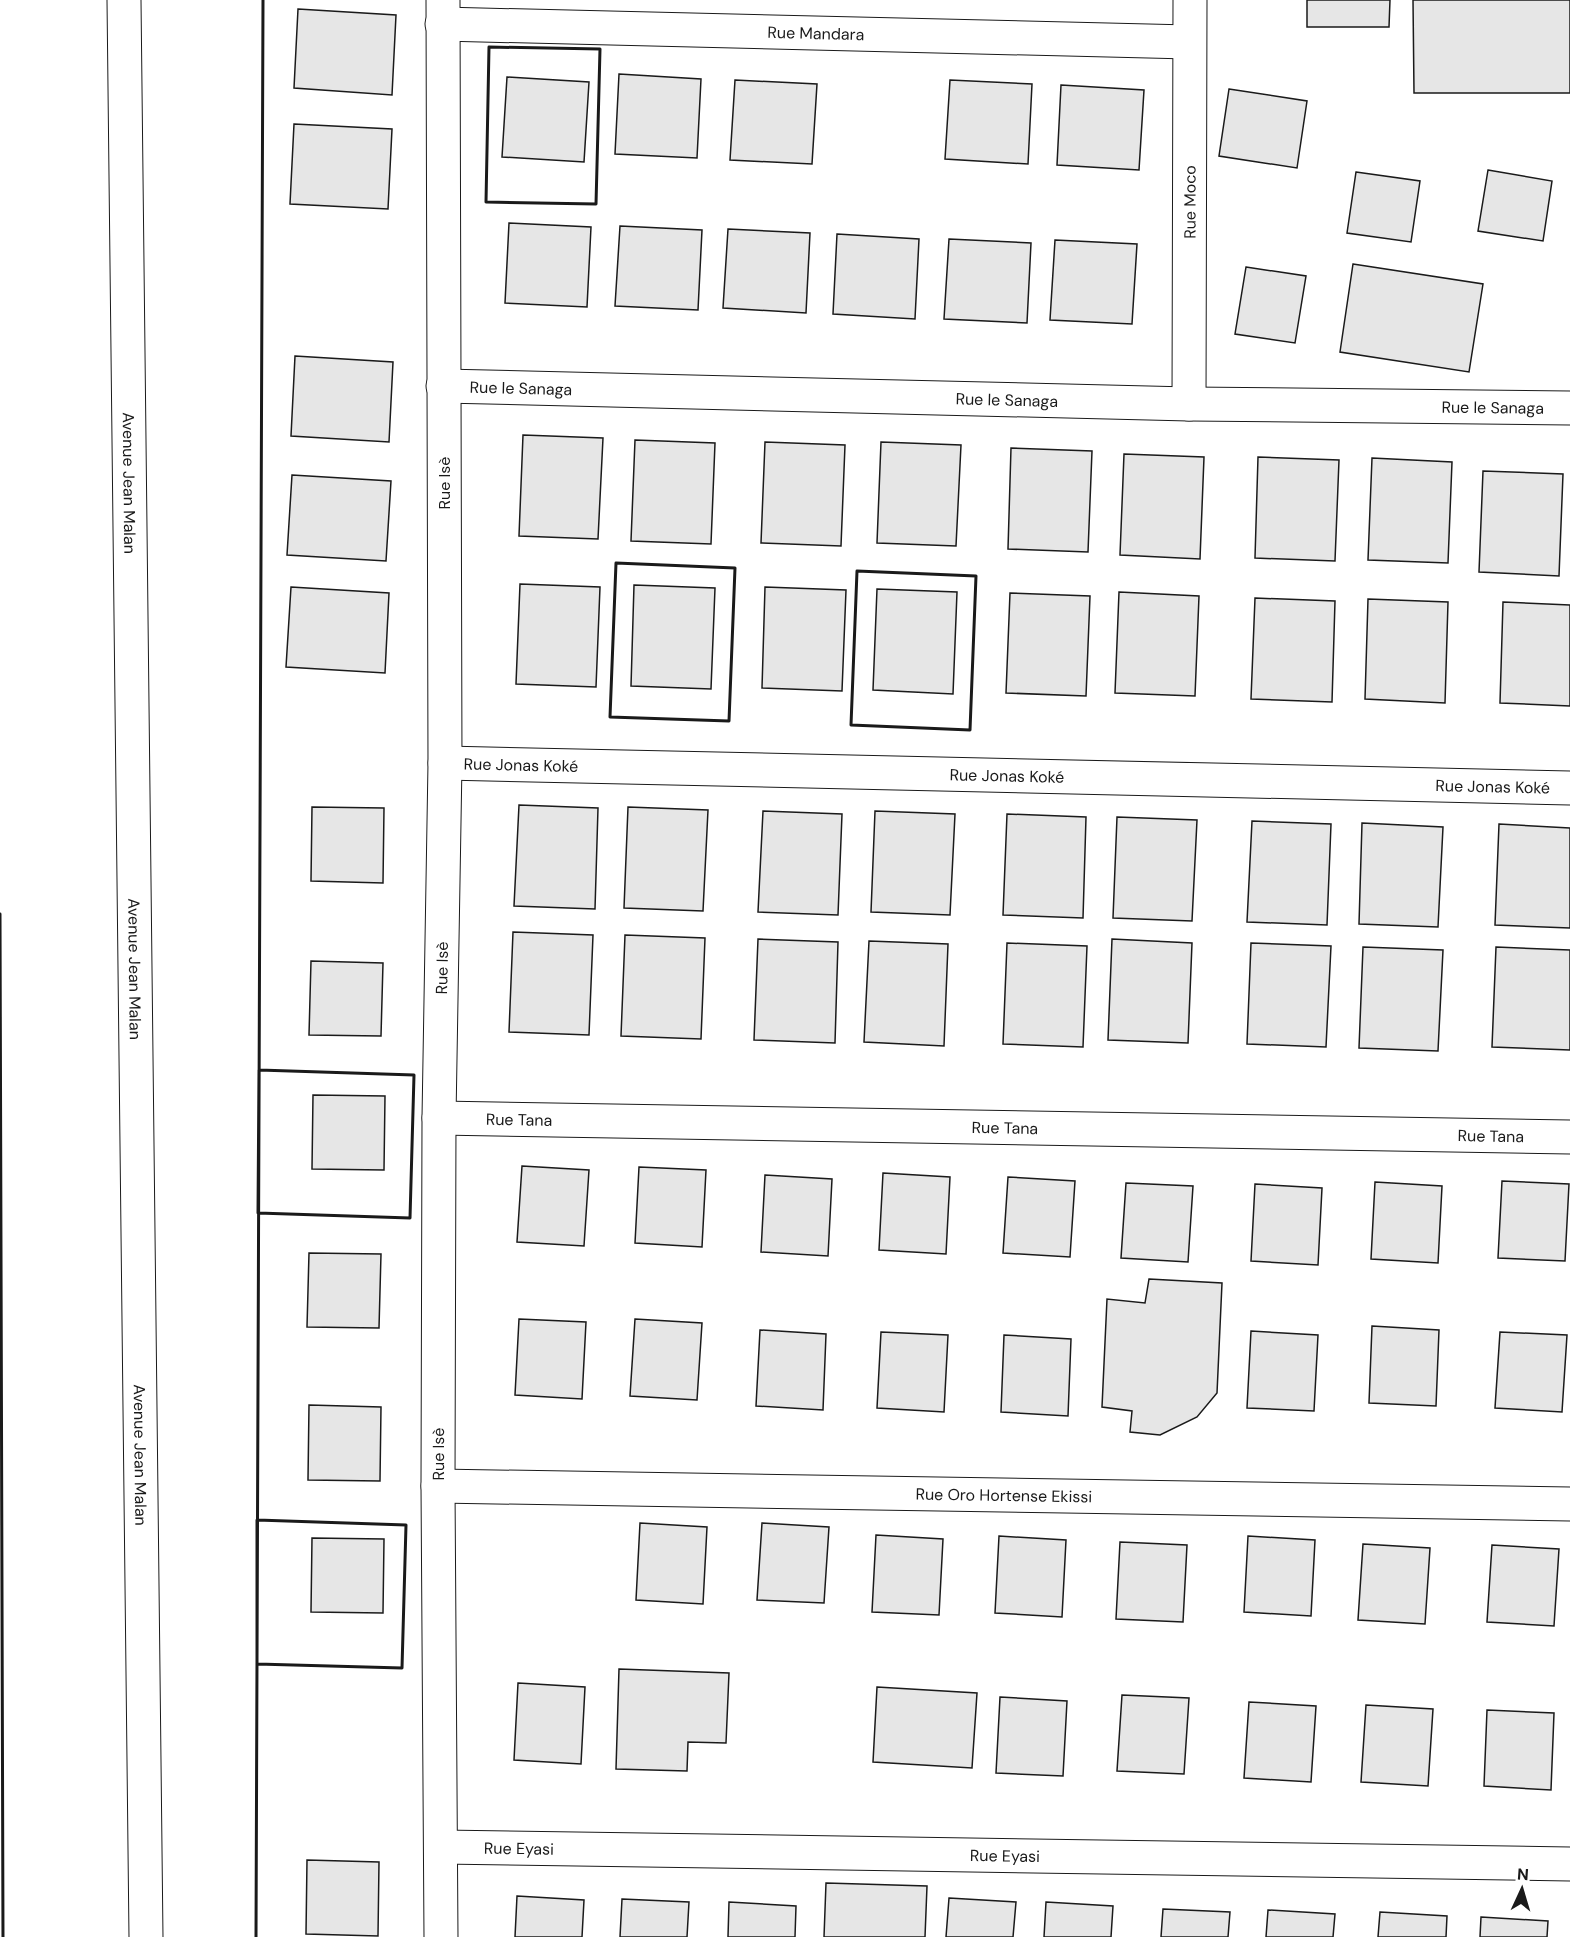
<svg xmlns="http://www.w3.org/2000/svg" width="1570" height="1937" font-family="'DM Sans',sans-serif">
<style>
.building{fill:#e6e6e6;stroke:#1a1a1a;stroke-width:1.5}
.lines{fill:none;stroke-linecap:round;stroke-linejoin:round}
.minor-casing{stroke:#1a1a1a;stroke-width:35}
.secondary-casing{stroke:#1a1a1a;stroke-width:35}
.minor{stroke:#fff;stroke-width:33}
.secondary{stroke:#fff;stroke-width:33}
.wall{stroke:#1a1a1a;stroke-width:3}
.labels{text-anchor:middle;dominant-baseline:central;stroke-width:4.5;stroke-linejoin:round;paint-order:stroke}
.street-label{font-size:16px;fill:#1a1a1a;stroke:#fff}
</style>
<rect width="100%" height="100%" fill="#fff"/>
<path class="building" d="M 1307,0 L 1390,0 L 1389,27 L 1307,27 Z
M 1413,0 L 1570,0 L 1570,93 L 1414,93 Z
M 298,9 L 396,15 L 392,95 L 294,88 Z
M 619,74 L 701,79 L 697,158 L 615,154 Z
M 507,77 L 589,82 L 584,162 L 502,157 Z
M 735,80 L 817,84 L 812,164 L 730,160 Z
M 950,80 L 1032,84 L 1028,164 L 945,159 Z
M 1061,85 L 1144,90 L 1139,170 L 1057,165 Z
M 1229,89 L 1307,101 L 1297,168 L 1219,156 Z
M 294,124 L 392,129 L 388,209 L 290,204 Z
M 1488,170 L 1552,181 L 1543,241 L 1478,231 Z
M 1356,172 L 1420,181 L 1411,242 L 1347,233 Z
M 509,223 L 591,227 L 587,307 L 505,303 Z
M 620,226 L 702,230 L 698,310 L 615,306 Z
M 728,229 L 810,233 L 806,313 L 723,308 Z
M 837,234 L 919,239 L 915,319 L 833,314 Z
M 949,239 L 1031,243 L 1027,323 L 944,319 Z
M 1055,240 L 1137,244 L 1132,324 L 1050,320 Z
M 1353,264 L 1483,284 L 1469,372 L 1340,352 Z
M 1246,267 L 1306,276 L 1295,343 L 1235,334 Z
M 295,356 L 393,362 L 389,442 L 291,436 Z
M 523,435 L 603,438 L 598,539 L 519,536 Z
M 635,440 L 715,443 L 711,544 L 631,541 Z
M 765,442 L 845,445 L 841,546 L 761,543 Z
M 881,442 L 961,445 L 956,546 L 877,543 Z
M 1011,448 L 1092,451 L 1088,552 L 1008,549 Z
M 1124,454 L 1204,457 L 1200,559 L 1120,555 Z
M 1258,457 L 1339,460 L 1335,561 L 1255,558 Z
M 1372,458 L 1452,462 L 1448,563 L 1368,560 Z
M 1483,471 L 1563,474 L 1559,576 L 1479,572 Z
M 292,475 L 391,481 L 386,561 L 287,555 Z
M 520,584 L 600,587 L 596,687 L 516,684 Z
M 634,585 L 715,588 L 711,689 L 631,686 Z
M 291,587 L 389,593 L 385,673 L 286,667 Z
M 765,587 L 846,590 L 842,691 L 762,688 Z
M 877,589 L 957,592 L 953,694 L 873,690 Z
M 1119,592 L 1199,596 L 1195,696 L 1115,693 Z
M 1010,593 L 1090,596 L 1086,696 L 1006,693 Z
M 1255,598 L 1335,601 L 1332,702 L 1251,699 Z
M 1368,599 L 1448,602 L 1445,703 L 1365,699 Z
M 1503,602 L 1570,605 L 1570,706 L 1500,703 Z
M 519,805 L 598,808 L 595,909 L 514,906 Z
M 312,807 L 384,808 L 383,883 L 311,881 Z
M 628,807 L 708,810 L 703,911 L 624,908 Z
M 763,811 L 842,814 L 838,915 L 758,912 Z
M 875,811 L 955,814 L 950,915 L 871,912 Z
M 1007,814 L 1086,817 L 1083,918 L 1003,915 Z
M 1117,817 L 1197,820 L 1192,921 L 1113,918 Z
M 1252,821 L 1331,824 L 1327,925 L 1247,922 Z
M 1362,823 L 1443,827 L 1438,927 L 1359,924 Z
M 1499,824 L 1570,828 L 1570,928 L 1495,925 Z
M 513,932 L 593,935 L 589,1035 L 509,1032 Z
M 625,935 L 705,938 L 701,1039 L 621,1036 Z
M 758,939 L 838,942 L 835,1043 L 754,1040 Z
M 1112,939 L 1192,943 L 1188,1043 L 1108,1040 Z
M 869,941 L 948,944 L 944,1046 L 864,1042 Z
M 1007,943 L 1087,946 L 1083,1047 L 1003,1044 Z
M 1251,943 L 1331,946 L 1326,1047 L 1247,1044 Z
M 1363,947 L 1443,950 L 1438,1051 L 1359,1048 Z
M 1496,947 L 1570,950 L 1570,1050 L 1492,1047 Z
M 311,961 L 383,963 L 381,1036 L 309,1035 Z
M 313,1095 L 385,1096 L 384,1170 L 312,1169 Z
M 522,1166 L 589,1170 L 584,1246 L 517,1242 Z
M 639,1167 L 706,1170 L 702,1247 L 635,1243 Z
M 883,1173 L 950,1177 L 946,1254 L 879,1250 Z
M 765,1175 L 832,1179 L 828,1256 L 761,1252 Z
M 1008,1177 L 1075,1181 L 1070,1257 L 1003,1253 Z
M 1502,1181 L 1569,1184 L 1565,1261 L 1498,1258 Z
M 1375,1182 L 1442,1186 L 1438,1263 L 1371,1259 Z
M 1126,1183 L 1193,1186 L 1188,1262 L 1121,1258 Z
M 1255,1184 L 1322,1188 L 1318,1265 L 1251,1261 Z
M 309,1253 L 381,1254 L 379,1328 L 307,1327 Z
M 1149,1279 L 1222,1283 L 1217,1393 L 1197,1417 L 1160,1435 L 1130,1432 L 1132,1411 L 1102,1407 L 1107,1299 L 1145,1303 Z
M 519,1319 L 586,1322 L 582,1399 L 515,1395 Z
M 635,1319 L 702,1323 L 697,1400 L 630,1396 Z
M 1372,1326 L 1439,1330 L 1436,1406 L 1369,1403 Z
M 760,1330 L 826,1334 L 823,1410 L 756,1406 Z
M 1251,1331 L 1318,1335 L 1314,1411 L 1247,1408 Z
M 881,1332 L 948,1335 L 944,1412 L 877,1408 Z
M 1500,1332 L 1567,1335 L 1562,1412 L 1495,1408 Z
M 1004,1335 L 1071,1339 L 1068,1416 L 1001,1412 Z
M 309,1405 L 381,1407 L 380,1481 L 308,1480 Z
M 640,1523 L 707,1527 L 703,1604 L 636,1600 Z
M 762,1523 L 829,1527 L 824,1603 L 757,1600 Z
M 876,1535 L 943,1539 L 939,1615 L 872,1612 Z
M 999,1536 L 1066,1540 L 1062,1617 L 995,1613 Z
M 1248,1536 L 1315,1540 L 1311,1616 L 1244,1612 Z
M 312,1538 L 384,1539 L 383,1613 L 311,1612 Z
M 1120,1542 L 1187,1545 L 1183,1622 L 1116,1619 Z
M 1363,1544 L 1430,1548 L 1425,1624 L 1358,1620 Z
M 1492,1545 L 1559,1549 L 1554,1626 L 1487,1622 Z
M 619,1669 L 729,1673 L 726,1743 L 688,1742 L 687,1771 L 616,1769 Z
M 518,1683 L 585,1687 L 581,1764 L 514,1760 Z
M 877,1687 L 977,1693 L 972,1768 L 873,1762 Z
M 1122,1695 L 1189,1698 L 1184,1774 L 1117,1771 Z
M 1000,1697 L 1067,1701 L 1063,1776 L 996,1773 Z
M 1249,1702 L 1316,1706 L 1311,1782 L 1244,1778 Z
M 1366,1705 L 1433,1709 L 1428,1786 L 1361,1782 Z
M 1487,1710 L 1554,1713 L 1551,1790 L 1484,1786 Z
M 307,1860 L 379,1862 L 378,1936 L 306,1934 Z
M 826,1883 L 927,1886 L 925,1937 L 824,1937 Z
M 517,1896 L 584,1900 L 582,1937 L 515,1937 Z
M 949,1898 L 1016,1902 L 1013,1937 L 946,1937 Z
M 622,1899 L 689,1902 L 687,1937 L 620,1937 Z
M 729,1902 L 796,1906 L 795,1937 L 728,1937 Z
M 1046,1902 L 1113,1906 L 1111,1937 L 1044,1937 Z
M 1163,1909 L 1230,1912 L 1228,1937 L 1161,1937 Z
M 1268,1910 L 1335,1914 L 1333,1937 L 1266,1937 Z
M 1380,1912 L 1447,1916 L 1446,1937 L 1378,1937 Z
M 1481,1917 L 1548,1921 L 1547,1937 L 1480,1937 Z"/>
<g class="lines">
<defs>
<g id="minor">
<path id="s1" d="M 442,24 L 1189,42"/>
<path id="s2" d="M 443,386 L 1189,404 L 1570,408"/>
<path id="s3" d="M 1189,404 L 1190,0"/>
<path id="s4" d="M 445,763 L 1570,788"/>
<path id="s5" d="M 439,1118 L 1570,1137"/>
<path id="s6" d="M 438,1486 L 1570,1504"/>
<path id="s7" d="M 441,1847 L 1570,1864"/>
<path id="s8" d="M 441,1937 L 438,1486 L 439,1118 L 445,763 L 443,0"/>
</g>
<g id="secondary">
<path id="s9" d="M 124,0 L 146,1937"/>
</g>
</defs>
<use href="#minor" class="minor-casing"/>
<use href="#secondary" class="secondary-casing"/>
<use href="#minor" class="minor"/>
<use href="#secondary" class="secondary"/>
<path class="wall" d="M 489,47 L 600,49 L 596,204 L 486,202 Z
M 616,563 L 735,568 L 729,721 L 610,717 Z
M 857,571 L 976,576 L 970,730 L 851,725 Z
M 0,914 L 3,1937
M 259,1070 L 414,1075 L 410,1218 L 258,1213 Z
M 257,1520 L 406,1525 L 402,1668 L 257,1664 Z
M 256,1937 L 263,0"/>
</g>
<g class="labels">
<g class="street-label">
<text stroke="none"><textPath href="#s1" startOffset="374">Rue Mandara</textPath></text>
<text stroke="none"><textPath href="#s3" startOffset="202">Rue Moco</textPath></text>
<text stroke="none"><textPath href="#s2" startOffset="78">Rue le Sanaga</textPath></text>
<text stroke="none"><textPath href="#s2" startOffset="564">Rue le Sanaga</textPath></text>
<text stroke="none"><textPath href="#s2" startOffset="1050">Rue le Sanaga</textPath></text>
<text stroke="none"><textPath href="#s9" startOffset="483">Avenue Jean Malan</textPath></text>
<text transform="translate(444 483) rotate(-90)">Rue Isè</text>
<text stroke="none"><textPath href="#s4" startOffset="76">Rue Jonas Koké</textPath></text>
<text stroke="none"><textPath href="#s4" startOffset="562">Rue Jonas Koké</textPath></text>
<text stroke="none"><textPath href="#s4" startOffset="1048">Rue Jonas Koké</textPath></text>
<text stroke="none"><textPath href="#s9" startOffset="969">Avenue Jean Malan</textPath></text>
<text stroke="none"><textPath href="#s8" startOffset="969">Rue Isè</textPath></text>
<text stroke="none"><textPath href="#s5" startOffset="80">Rue Tana</textPath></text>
<text stroke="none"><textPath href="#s5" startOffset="566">Rue Tana</textPath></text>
<text stroke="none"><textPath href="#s5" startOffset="1052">Rue Tana</textPath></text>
<text stroke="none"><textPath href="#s9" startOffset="1455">Avenue Jean Malan</textPath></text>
<text stroke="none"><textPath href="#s8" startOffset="483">Rue Isè</textPath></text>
<text stroke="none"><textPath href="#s6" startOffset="566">Rue Oro Hortense Ekissi</textPath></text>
<text stroke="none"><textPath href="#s7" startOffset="78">Rue Eyasi</textPath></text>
<text stroke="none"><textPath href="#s7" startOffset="564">Rue Eyasi</textPath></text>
</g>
</g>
<g transform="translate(1522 1889) rotate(4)" stroke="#ffffff" stroke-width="4.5" paint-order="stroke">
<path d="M0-4.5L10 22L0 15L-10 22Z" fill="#1a1a1a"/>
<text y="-9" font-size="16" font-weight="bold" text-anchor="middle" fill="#1a1a1a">N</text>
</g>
</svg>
